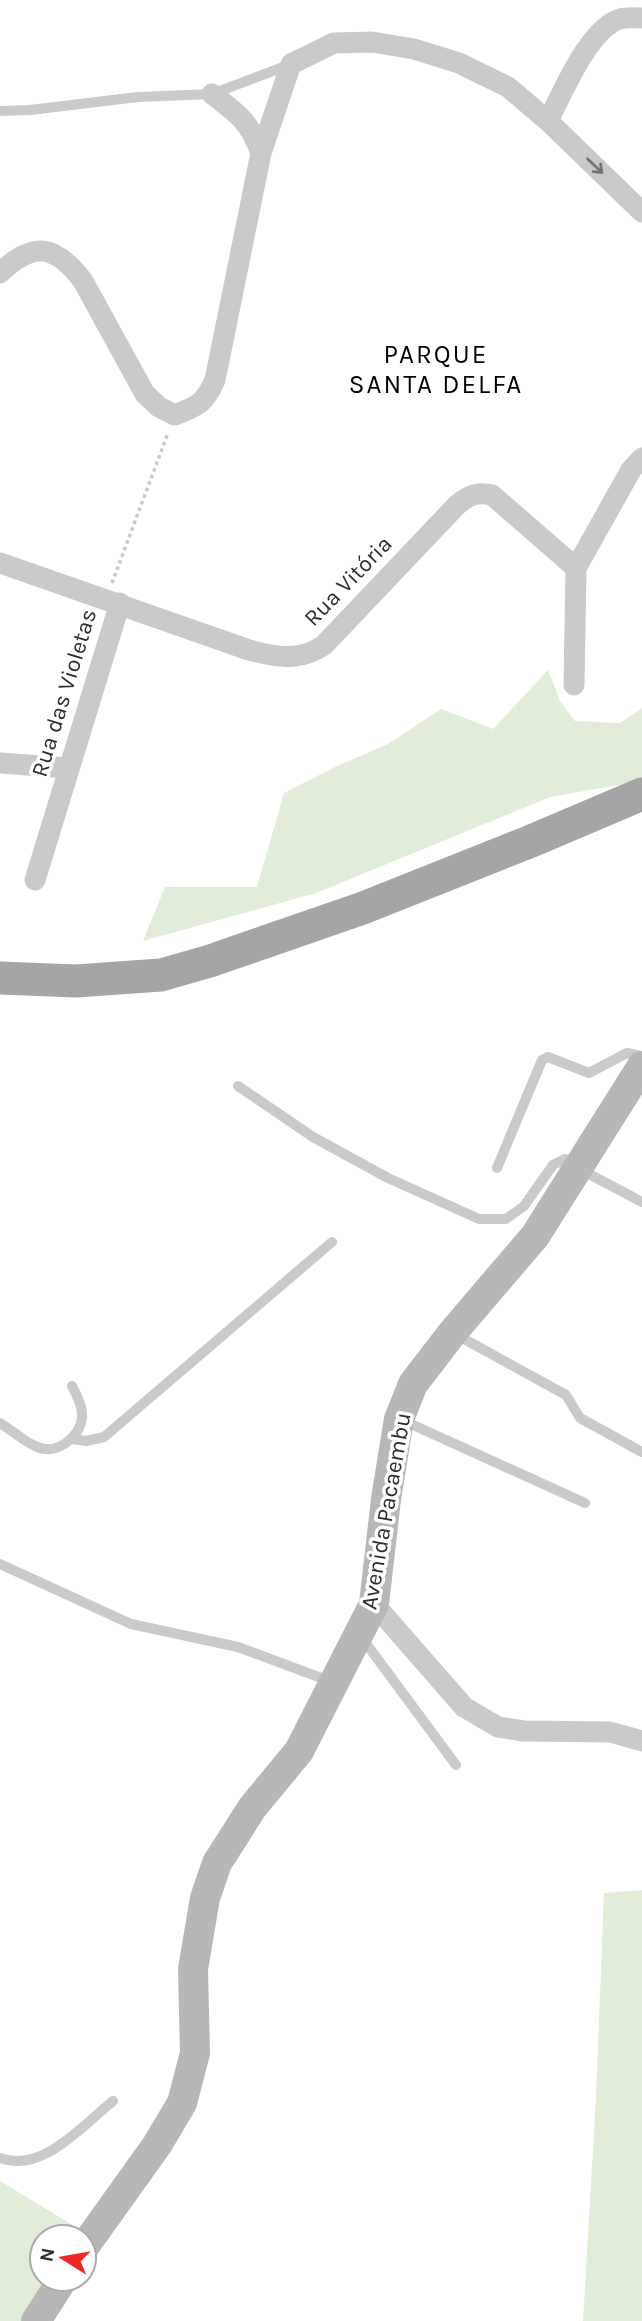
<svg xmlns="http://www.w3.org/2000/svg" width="642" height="2321" font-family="Karla,sans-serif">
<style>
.green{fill:#e1ecd9}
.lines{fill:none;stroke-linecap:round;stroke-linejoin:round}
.path{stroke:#cacaca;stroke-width:3.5;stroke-dasharray:3.5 3.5;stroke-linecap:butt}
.lane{stroke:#cacaca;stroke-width:10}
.street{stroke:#cacaca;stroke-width:21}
.secondary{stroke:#b7b7b7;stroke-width:30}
.primary{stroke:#a5a5a5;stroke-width:33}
.oneway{stroke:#747474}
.labels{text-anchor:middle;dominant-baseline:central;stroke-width:7;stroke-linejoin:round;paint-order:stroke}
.street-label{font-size:23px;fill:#2d2d2d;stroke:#fff}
.quarter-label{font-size:26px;letter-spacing:2px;fill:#000;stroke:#fff}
</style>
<rect width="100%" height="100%" fill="#fff"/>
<path class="green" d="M 548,670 L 560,701 L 575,721 L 620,723 L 642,708 L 642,781 L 550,797 L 316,893 L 143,941 L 165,887 L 257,887 L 284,793 L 335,767 L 388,744 L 441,709 L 493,729 Z
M 642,1890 L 642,2321 L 583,2321 L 596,2097 L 604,1893 Z
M 0,2181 L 76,2227 L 70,2237 L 42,2237 L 42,2279 L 46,2279 L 23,2321 L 0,2321 Z"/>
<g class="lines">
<path class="path" d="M 112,583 L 168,433"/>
<path class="lane" d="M 0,111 L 30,110 L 138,97 L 212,94 L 291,64
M 238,1086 L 313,1137 L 388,1178 L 479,1219 L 506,1219 L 524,1206 L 553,1165 L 565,1159 L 580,1164 L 589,1174 L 642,1202
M 497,1168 L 542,1060 L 548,1057 L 589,1073 L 627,1053 L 642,1056
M 455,1334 L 566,1395 L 580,1418 L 642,1452
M 402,1420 L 585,1503
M 0,1423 C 12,1430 24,1442 37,1447 C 57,1455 79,1438 82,1418 C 83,1407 77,1396 72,1386
M 73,1439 L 86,1441 L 104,1437 L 332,1242
M 0,1564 L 131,1624 L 238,1647 L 332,1682
M 362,1638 L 456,1765
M 0,2158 C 42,2174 83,2125 113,2101"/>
<path class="street" d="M 212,94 C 238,114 249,121 261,153
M 548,121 C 562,94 589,28 620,19 C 626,17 635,18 642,18
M 0,273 C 33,241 55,244 83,281 L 145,394 L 159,407 L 175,415 C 198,406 205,403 215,380 L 261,153 L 291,64 L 334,43 L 372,42 L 414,49 L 459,63 L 508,87 L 548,121 L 642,212
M 0,563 L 249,650 C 275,657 300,662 324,645 L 457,505 C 468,496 477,491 492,495 L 576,568
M 574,685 L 576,568 L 631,470 L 642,458
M 0,763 L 68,768
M 35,880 L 120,603
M 374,1604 L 464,1707 L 498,1727 L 524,1731 L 610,1732 L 642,1741"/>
<path class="secondary" d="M 84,2247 L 157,2145 L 182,2103 L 195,2053 L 193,1969 L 205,1898 L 217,1863 L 252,1808 L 299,1751 L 374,1604 L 386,1499 L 399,1419 L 413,1384 L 453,1332 L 535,1236 L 642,1066
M 36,2321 L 63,2279"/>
<path class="primary" d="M 0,978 L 76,981 L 161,975 L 210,961 L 363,908 L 529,842 L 642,794"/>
</g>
<defs><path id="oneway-shaft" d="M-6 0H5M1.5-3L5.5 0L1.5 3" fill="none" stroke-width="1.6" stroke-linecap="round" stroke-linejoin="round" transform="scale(1.75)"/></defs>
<use class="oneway" href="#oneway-shaft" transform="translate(595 166) rotate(44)"/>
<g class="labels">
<g class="street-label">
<text transform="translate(348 581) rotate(-46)">Rua Vitória</text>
<text transform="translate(64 693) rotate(-73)">Rua das Violetas</text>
<text transform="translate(386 1511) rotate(-80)">Avenida Pacaembu</text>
</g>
<g class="quarter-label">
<text x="436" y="354">PARQUE<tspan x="436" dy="30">SANTA DELFA</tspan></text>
</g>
</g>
<g transform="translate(63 2258) rotate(281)"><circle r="33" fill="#ffffff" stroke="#ababab" stroke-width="2"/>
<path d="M0-5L12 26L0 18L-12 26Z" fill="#f02722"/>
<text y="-10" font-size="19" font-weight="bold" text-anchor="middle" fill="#2d2d2d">N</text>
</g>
</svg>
